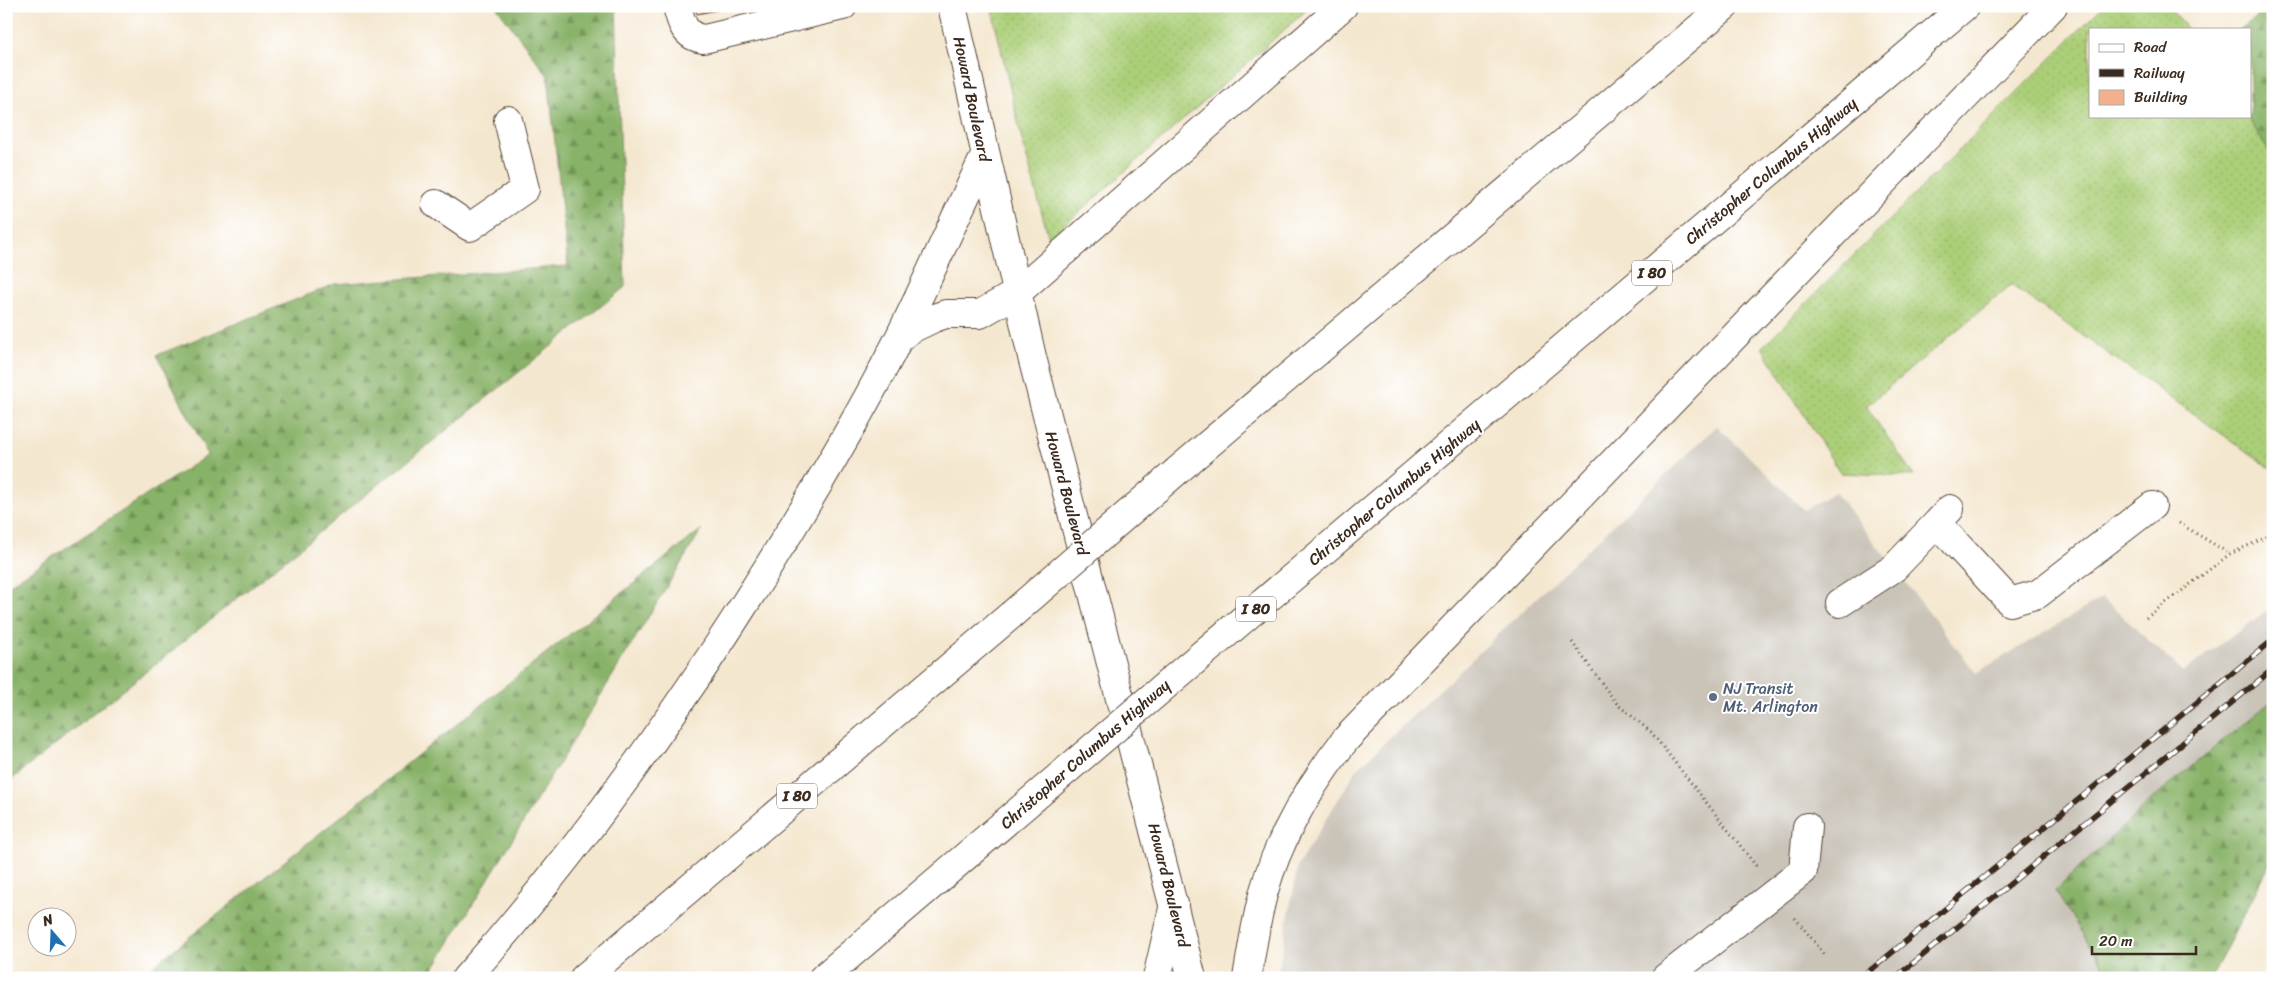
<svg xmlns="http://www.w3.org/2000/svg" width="2279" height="984" font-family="Sriracha,sans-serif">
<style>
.railway{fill:#c9c3b8}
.grass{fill:url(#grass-dots);stroke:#737c4b}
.forest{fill:url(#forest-firs);stroke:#626e43}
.building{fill:url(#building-hatch)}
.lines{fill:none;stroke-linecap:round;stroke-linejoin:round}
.minor-casing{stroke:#574639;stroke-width:30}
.major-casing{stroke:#574639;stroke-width:30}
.highway-casing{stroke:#574639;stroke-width:30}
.path{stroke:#574639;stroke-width:3;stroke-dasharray:1 4;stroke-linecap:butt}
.minor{stroke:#fff;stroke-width:28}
.major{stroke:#fff;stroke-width:28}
.highway{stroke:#fff;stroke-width:28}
.rail-casing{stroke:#3b2a1e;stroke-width:5.5}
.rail{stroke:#fff;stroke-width:4;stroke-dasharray:11;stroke-linecap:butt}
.highway-bridge-casing{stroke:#574639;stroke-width:30;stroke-linecap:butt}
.highway-bridge{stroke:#fff;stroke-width:28}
.service-dot{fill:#5c6f8a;stroke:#fff;stroke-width:2}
.labels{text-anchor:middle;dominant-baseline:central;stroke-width:4;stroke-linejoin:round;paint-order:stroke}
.shield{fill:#fff;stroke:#766a62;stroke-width:1}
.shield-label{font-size:15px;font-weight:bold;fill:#3b2a1e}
.street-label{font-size:16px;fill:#3b2a1e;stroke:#fff}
.service-label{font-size:16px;fill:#4e5e75;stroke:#fff;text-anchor:start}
</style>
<defs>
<pattern id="grass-dots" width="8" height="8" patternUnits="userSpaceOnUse" patternTransform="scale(1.25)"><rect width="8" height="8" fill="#abcf78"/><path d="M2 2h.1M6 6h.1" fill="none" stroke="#94b267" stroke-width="1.8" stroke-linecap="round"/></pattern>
<pattern id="forest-firs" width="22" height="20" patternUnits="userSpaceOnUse" patternTransform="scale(1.25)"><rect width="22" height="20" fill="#88b268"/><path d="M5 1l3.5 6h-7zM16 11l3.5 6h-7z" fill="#709155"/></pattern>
<pattern id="building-hatch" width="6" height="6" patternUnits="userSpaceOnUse" patternTransform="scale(1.25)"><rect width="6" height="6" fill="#f2b08f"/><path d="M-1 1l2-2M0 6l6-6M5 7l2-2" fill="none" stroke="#c58f74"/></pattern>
</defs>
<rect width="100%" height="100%" fill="#fff"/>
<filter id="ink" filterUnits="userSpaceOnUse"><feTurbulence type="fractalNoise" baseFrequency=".02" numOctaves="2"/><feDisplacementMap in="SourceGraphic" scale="10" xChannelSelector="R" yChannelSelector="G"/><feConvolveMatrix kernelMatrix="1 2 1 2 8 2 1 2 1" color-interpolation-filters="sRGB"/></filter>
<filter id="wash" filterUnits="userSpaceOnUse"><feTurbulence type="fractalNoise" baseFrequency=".0096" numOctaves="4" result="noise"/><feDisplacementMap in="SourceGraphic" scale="20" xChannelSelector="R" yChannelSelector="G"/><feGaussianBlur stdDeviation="1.12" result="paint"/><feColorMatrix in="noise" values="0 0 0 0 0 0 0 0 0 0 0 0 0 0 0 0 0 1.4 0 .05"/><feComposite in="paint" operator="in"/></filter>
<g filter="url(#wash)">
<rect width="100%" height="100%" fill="#f4e7cf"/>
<path class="railway" d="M 1717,426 L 1804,510 L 1835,492 L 1976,673 L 2102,598 L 2183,672 L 2273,606 L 2273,700 L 2154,797 L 2056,890 L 2111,978 L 1277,978 L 1298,865 L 1357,769 Z"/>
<path class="grass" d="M 991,6 L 1311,6 L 1049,239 L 1023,144 Z
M 2103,6 L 2167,6 L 2188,29 L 2090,29 L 2090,116 L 2247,116 L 2273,158 L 2273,470 L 2011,285 L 1866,406 L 1914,476 L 1840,473 L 1762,347 Z"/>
<path class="forest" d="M 496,6 L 616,6 L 625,287 L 6,784 L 6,587 L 208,455 L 157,355 L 335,284 L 568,266 L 548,76 Z
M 2273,7 L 2273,158 L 2247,116 L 2250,116 L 2250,29 L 2239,29 Z
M 702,529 L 428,978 L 138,978 Z
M 2273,700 L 2273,858 L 2211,978 L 2111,978 L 2055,891 L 2154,797 Z"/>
<g id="blocks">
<path class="building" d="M 694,6 L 731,6 L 731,7 L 697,14 Z"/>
</g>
</g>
<g filter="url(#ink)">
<use href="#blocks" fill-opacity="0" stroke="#574639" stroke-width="1"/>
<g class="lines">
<defs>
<path id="minor" d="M 677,6 C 681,23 685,37 704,39 L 843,6
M 436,204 L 470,227 L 525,189 L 508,120
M 1950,509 L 1937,523 L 2010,602 L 2038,594 L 2152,506
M 1840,603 L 1894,568 L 1937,523
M 1665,978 L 1803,871 L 1807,827"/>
<path id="major" d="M 952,6 L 1032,357 L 1192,978"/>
<path id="highway" d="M 899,338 L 911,329 L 934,318 L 946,314 L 980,314 L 1017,293 L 1343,6
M 1177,471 L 1725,6
M 1173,679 L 1965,6
M 466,978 C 578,853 676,714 765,572 C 812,496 859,418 899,338 C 929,278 955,216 985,156
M 584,978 L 1011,615
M 823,978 L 1069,768
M 1157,978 L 1174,904
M 1247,978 C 1252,949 1256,919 1264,891 C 1280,834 1310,785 1346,739 L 2053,6"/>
</defs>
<use href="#minor" class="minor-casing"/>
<use href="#major" class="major-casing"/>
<use href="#highway" class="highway-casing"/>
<path class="path" d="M 2179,523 L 2230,554
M 2146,618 L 2230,554 L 2273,534
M 1572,642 L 1617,704 L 1651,732 L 1757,867
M 1795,918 L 1826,956"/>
<use href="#minor" class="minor"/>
<use href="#major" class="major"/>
<use href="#highway" class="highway"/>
<defs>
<path id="rail" d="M 1861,978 L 2273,640
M 1895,978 L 2273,669"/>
</defs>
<use href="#rail" class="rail-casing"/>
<use href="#rail" class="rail"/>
<defs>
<path id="highway-bridge" d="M 1011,615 L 1177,471
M 1069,768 L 1173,679"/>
</defs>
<use href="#highway-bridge" class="highway-bridge-casing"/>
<use href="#highway-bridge" class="highway-bridge"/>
</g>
</g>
<circle class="service-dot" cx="1713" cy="697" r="5"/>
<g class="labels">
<g class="shield">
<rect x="1632" y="260.5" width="40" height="25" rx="4"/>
<rect x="1236" y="596.5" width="40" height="25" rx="4"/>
<rect x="777" y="783.5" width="40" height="25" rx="4"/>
</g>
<g class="shield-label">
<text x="1652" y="273">I 80</text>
<text x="1256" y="609">I 80</text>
<text x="797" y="796">I 80</text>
</g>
<g class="street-label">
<text transform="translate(972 99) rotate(78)">Howard Boulevard</text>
<text transform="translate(1771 171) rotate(-40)">Christopher Columbus Highway</text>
<text transform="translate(1394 492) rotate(-40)">Christopher Columbus Highway</text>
<text transform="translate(1067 493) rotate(75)">Howard Boulevard</text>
<text transform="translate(1085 754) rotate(-41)">Christopher Columbus Highway</text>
<text transform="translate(1169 885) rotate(76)">Howard Boulevard</text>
</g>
<g class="service-label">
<text x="1723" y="688">NJ Transit<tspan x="1723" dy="18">Mt. Arlington</tspan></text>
</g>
</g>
<rect width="2279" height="984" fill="none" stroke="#fff" stroke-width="25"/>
<rect x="2089" y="28" width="162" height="90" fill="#ffffff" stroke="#b1aaa5"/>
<rect x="2099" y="44" width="25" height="8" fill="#ffffff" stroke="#b1aaa5"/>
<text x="2134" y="52" font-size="15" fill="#3b2a1e">Road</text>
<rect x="2099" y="69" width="25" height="8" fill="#3b2a1e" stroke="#b1aaa5"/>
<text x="2134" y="78" font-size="15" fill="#3b2a1e">Railway</text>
<rect x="2099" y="90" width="25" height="15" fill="#f2b08f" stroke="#b1aaa5"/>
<text x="2134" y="102" font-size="15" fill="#3b2a1e">Building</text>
<g transform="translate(52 932) rotate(341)"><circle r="24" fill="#ffffff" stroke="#b1aaa5"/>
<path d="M0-4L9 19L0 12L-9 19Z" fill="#1f6fb2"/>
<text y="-8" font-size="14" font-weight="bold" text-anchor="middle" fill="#3b2a1e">N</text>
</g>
<path d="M2092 946v8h104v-8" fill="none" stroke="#3b2a1e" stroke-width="2.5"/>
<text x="2099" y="946" font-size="15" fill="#3b2a1e" stroke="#ffffff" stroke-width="4" paint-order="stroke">20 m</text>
</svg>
